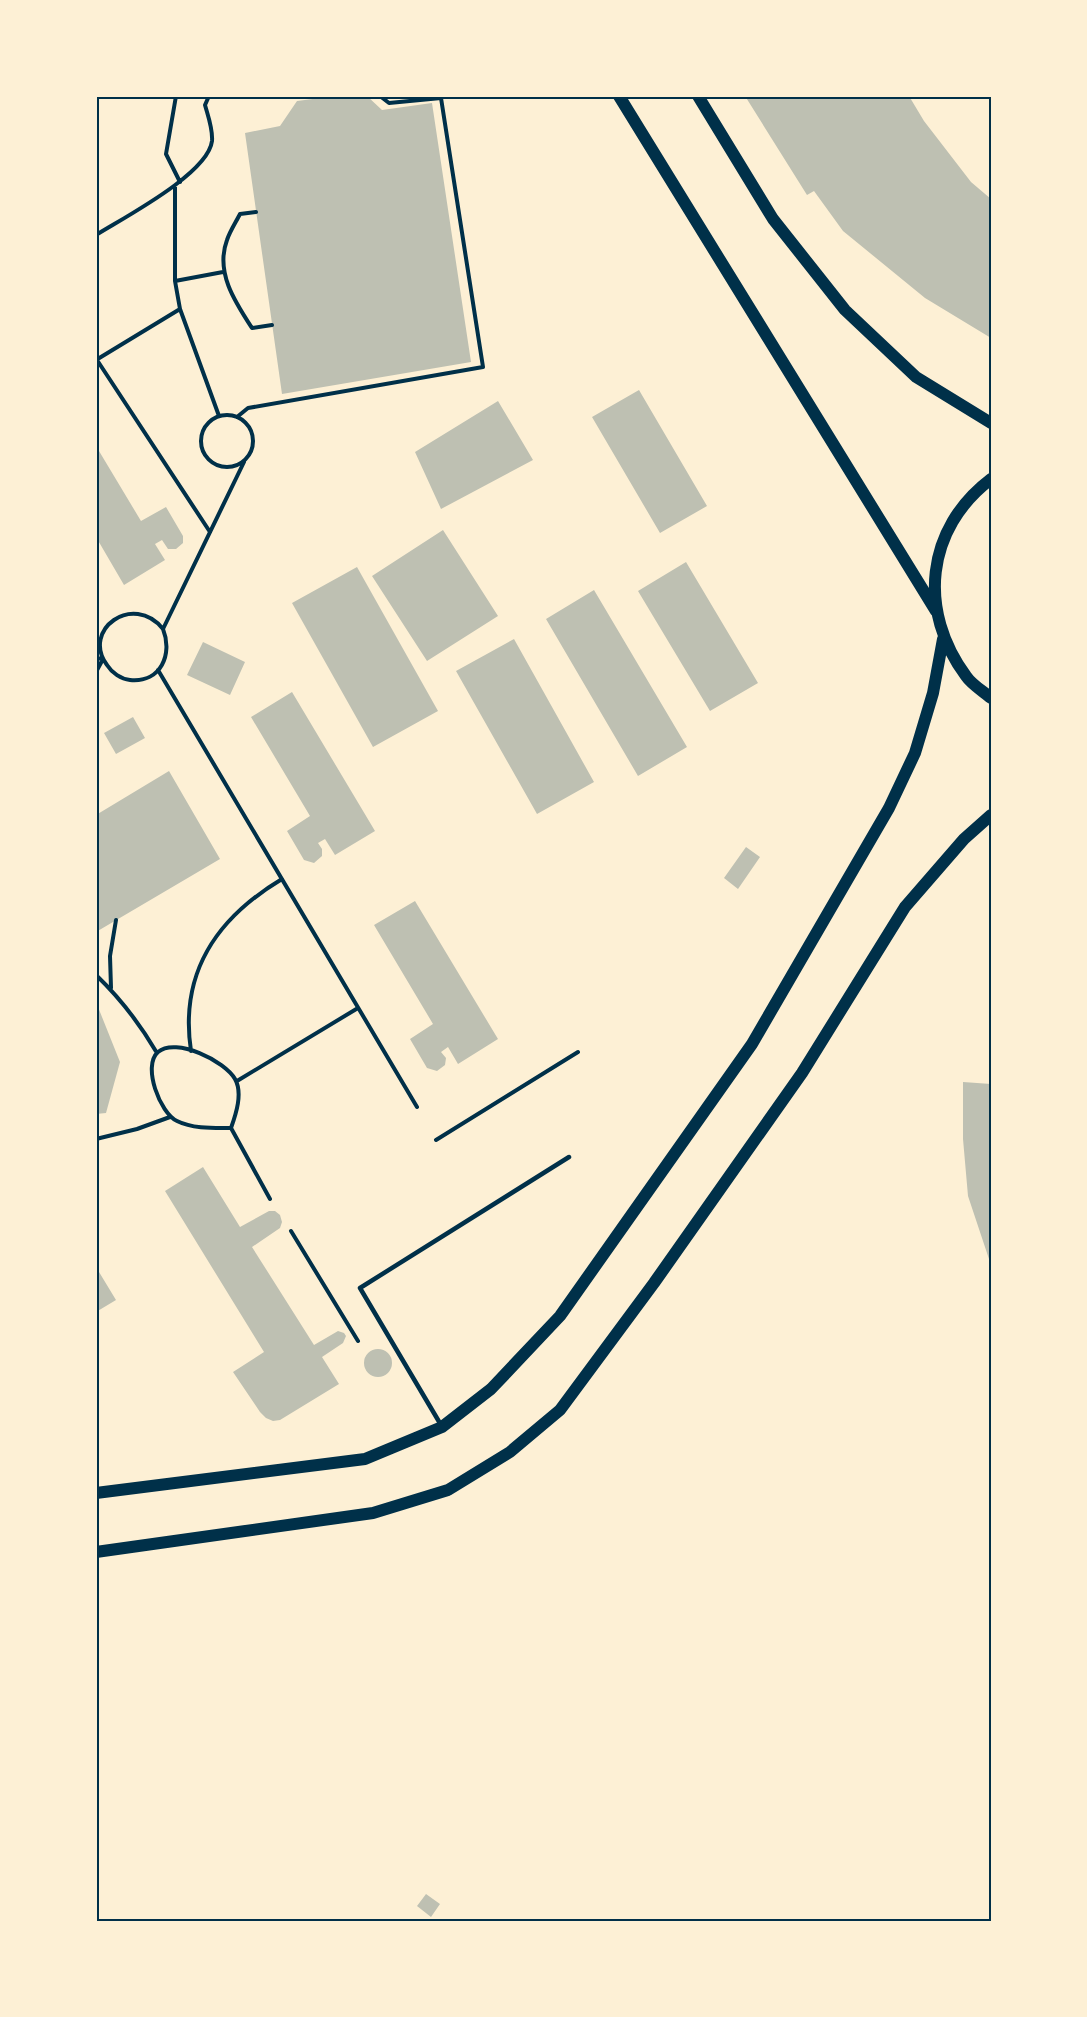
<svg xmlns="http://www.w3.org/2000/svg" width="1087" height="2017" font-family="Figtree,sans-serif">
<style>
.building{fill:#bec0b2}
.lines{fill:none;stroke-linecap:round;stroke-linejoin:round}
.path{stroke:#003049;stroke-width:4}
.service{stroke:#003049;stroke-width:4.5}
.secondary{stroke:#003049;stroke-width:12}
.neatline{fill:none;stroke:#003049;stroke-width:2}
</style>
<rect width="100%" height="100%" fill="#fdf0d5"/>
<path class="building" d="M 336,96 L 367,96 L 382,110 L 432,103 L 471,362 L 282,394 L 245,133 L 280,126 L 297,101 Z
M 745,96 L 909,96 L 924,121 L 971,182 L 991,199 L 991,338 L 925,298 L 843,231 L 814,191 L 807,195 Z
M 639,390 L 707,506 L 660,533 L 592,417 Z
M 498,401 L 533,460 L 441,509 L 415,452 Z
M 96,446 L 141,521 L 166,507 L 183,536 L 183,543 L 176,549 L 168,549 L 162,540 L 155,544 L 165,560 L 124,585 L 96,537 Z
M 443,530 L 498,616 L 427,661 L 372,576 Z
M 686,562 L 758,683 L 710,711 L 638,591 Z
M 357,567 L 438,711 L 373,747 L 292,603 Z
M 594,590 L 687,747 L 638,776 L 546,619 Z
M 514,639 L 594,782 L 537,814 L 456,671 Z
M 203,642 L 245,662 L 230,695 L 187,675 Z
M 292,692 L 375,831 L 335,855 L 325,839 L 318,843 L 322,849 L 322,856 L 314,863 L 304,860 L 287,831 L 310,816 L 251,717 Z
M 133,717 L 145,738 L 116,754 L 104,733 Z
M 169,771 L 220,859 L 96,932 L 96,815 Z
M 746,847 L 760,857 L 738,889 L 724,878 Z
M 415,901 L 498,1039 L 458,1064 L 448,1047 L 441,1052 L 446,1058 L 445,1065 L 437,1071 L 427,1068 L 410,1039 L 433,1024 L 374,925 Z
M 96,1007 L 98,1007 L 120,1062 L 106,1113 L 96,1114 Z
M 963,1082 L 991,1084 L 991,1265 L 968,1196 L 963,1139 Z
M 203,1167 L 240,1227 L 269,1211 L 275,1211 L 280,1215 L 282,1222 L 280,1228 L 252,1247 L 314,1345 L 338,1331 L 344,1333 L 346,1336 L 343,1343 L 322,1357 L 339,1384 L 280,1420 L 273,1421 L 266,1418 L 260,1412 L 233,1372 L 264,1352 L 165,1191 Z
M 96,1267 L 116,1300 L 96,1312 Z
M364 1363a14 14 0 1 1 28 0a14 14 0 1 1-28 0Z
M 426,1894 L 440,1904 L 431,1917 L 417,1906 Z"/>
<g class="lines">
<path class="path" d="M 176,96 L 166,154 L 180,182
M 327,96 L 327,97
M 175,187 L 175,281 L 180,309 L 219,416
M 256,212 L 240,214 C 236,222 230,231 227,240 C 215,272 235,302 252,328 L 272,325
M 96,235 C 123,218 208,174 212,141 C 213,129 208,116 205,105 L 209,96
M 175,281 L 223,272
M 96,360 L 180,309
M 97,360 L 210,532
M201 441a26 26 0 1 1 52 0a26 26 0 1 1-52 0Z
M 237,417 L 248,408 L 483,367 L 441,98 L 389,103 L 380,96
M 163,629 C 133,592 81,630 107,665 C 112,673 121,679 130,680 C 161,683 173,654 163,629 L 244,462
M 96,658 L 103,659 L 96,672
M 158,670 L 417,1107
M 96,975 C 120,998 140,1024 157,1053
M 111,988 L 110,956 L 116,920
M 191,1051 C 179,972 217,918 282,879
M 237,1081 L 358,1008
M 231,1128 C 214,1128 193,1129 177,1121 C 160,1113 142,1066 158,1052 C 176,1037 225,1061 235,1079 C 243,1093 236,1114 231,1128 L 270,1199
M 96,1139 L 137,1129 L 170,1117
M 436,1140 L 578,1052
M 291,1231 L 358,1341"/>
<path class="service" d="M 441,1425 L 360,1288 L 569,1157"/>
<path class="secondary" d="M 619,96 L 936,611
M 698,96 L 773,219 L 845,310 L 916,377 L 991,423
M 991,479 C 925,529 918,611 966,676 C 972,685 983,691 991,698
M 96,1493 L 365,1459 L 442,1427 L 491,1389 L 560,1316 L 752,1044 L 889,808 L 915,753 L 933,693 L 943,639
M 96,1552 L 373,1513 L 448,1490 L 510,1452 L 560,1410 L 654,1283 L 802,1073 L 905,907 L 964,839 L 991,815"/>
</g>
<rect width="1087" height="2017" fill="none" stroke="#fdf0d5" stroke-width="195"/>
<rect x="98" y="98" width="892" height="1822" class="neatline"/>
</svg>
